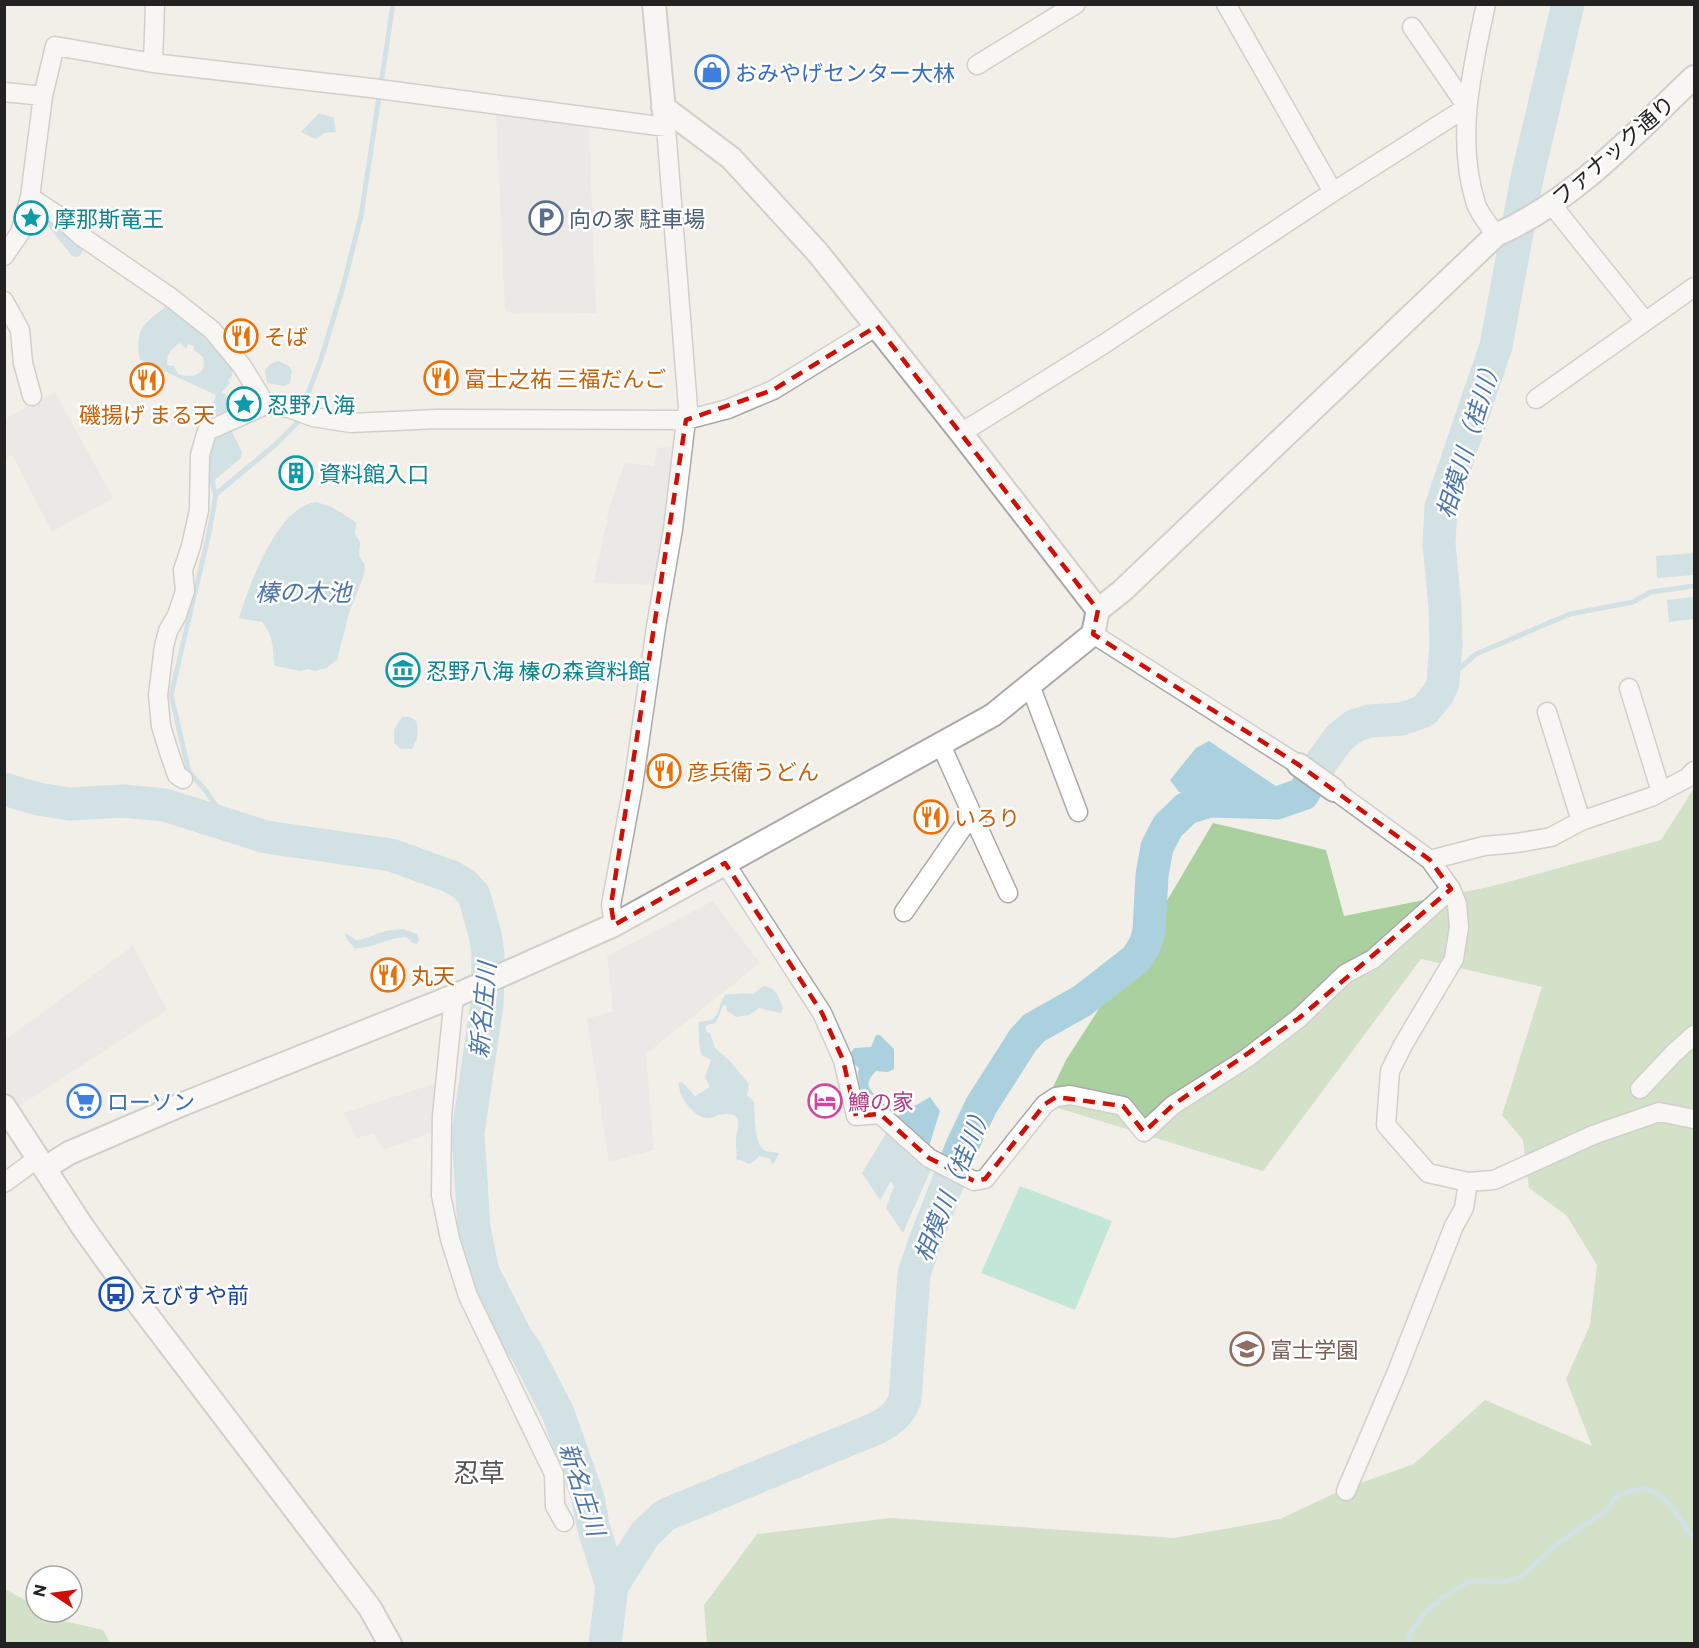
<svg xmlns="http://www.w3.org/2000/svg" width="1699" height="1648" font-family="Commissioner,'Noto Sans JP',sans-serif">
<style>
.forest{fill:#abd09f}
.pitch{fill:#8adec2}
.parking{fill:#e2e2e2}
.water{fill:#abd0de;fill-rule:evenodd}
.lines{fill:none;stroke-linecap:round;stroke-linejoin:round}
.stream{stroke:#abd0de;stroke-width:5}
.river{stroke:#abd0de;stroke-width:33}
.minor-casing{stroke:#a9a9a9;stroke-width:21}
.tertiary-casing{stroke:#a9a9a9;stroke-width:26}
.minor{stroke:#fff;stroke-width:18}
.tertiary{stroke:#fff;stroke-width:22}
.marked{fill:none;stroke:#cf0f05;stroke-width:4.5;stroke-dasharray:12 8;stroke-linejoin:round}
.labels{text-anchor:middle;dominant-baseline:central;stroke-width:5;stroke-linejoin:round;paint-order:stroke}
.shop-label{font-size:22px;fill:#366cbe;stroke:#fff;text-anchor:start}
.street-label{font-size:22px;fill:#222;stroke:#fff}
.culture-label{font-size:22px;fill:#0d838f;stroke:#fff;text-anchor:start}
.service-label{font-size:22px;fill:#4e5e75;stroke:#fff;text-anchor:start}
.food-label{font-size:22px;fill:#c56008;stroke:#fff;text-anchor:start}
.hotel-label{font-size:22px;fill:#b23c85;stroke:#fff;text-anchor:start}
.transit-label{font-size:22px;fill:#164399;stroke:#fff;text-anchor:start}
.education-label{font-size:22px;fill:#785e54;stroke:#fff;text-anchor:start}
.water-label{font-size:24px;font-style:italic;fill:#4c76a9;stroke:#fff}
.quarter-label{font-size:26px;fill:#555;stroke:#fff}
</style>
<rect width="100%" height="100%" fill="#f2efe9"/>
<path class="forest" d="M 1694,788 L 1694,1643 L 707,1644 L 704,1605 L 757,1534 L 891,1518 L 1174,1538 L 1280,1519 L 1346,1488 L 1414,1464 L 1485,1400 L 1592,1446 L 1566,1379 L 1590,1325 L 1597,1265 L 1567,1216 L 1529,1188 L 1523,1140 L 1502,1115 L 1542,987 L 1421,959 L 1263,1171 L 1045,1104 L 1066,1060 L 1149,931 L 1213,823 L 1326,850 L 1344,916 L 1489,887 L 1661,840 Z
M 5,1589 L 36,1606 L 36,1612 L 47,1612 L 64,1621 L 103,1630 L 110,1643 L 5,1643 Z"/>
<path class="pitch" d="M 1020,1186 L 1112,1221 L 1075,1310 L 981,1273 Z"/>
<path class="parking" d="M 496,114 L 589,127 L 596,313 L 513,314 L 505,310 Z
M 55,392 L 113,498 L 52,532 L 12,455 L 5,459 L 5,419 Z
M 677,445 L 659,585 L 594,583 L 610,505 L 625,463 L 654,466 L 657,448 Z
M 713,901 L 760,963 L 646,1054 L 654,1150 L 609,1162 L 587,1019 L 613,1011 L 607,956 Z
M 133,946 L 167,1010 L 18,1107 L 5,1086 L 5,1040 Z
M 436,1083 L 435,1131 L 383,1150 L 374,1133 L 357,1138 L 344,1113 Z"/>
<path class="water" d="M 319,113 L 334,118 L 336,132 L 324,133 L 316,139 L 301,132 Z
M 37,213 L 43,213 L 83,248 L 82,253 L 78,257 L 72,256 L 44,221 L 33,221 L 33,217 Z
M 167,306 L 213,343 L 233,368 L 232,376 L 228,380 L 230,383 L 222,392 L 234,402 L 233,409 L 214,416 L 213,404 L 216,395 L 140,360 C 134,329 144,323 167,306 ZM 180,343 L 186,349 L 188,344 L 194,346 L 194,350 L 203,357 C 208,375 192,379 178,374 L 174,366 L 167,365 C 167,353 171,349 180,343 Z
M 278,361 L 289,366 L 292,371 L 290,383 L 284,386 L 267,383 L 265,370 L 270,364 Z
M 231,430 L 242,452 L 241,458 L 210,484 C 205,469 208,454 211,439 Z
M 316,502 L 332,507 L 356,522 L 355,534 L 360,542 L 359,556 L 365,565 L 364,575 L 349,613 L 337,660 L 326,668 L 315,671 L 308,669 L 300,671 L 276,666 L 274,664 C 273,647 273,635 262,622 L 239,618 C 249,585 277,507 316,502 Z
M 1694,553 L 1694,575 L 1657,578 L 1656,556 Z
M 1694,597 L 1694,619 L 1669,622 L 1667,600 Z
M 402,717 L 410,717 L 416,721 C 419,732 418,739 412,749 L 401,749 L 394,743 L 394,730 Z
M 1209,741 L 1283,791 L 1272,802 L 1253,804 L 1202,793 L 1190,794 L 1179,792 L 1170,780 L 1196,748 Z
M 403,929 L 417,934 L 419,940 L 417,944 L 413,943 L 406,937 C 388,937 370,950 354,948 L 345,936 L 346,933 L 357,941 L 385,931 Z
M 763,986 C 777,987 778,996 783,1008 L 781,1013 L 759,1008 L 749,1015 L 736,1017 L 726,1010 L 727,1006 L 723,1005 L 716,1023 L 707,1025 L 705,1028 L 707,1032 L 710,1033 L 715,1048 L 729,1060 L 749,1084 L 747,1096 L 752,1099 L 754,1103 C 755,1114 754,1144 764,1150 C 767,1152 775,1152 779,1153 L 773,1165 L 770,1159 L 760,1156 L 750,1164 L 736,1159 C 738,1152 735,1148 736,1141 C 736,1128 746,1113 725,1114 C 718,1114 713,1119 706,1118 C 693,1116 678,1096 679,1083 L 682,1082 L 695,1096 L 710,1087 L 705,1077 L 711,1060 C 710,1059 702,1056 702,1055 C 699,1052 698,1026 699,1022 C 703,1021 706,1021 710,1020 C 720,1017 719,1001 726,994 C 736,995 745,992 754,994 Z
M 876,1035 L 880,1035 L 894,1049 L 894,1069 L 888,1072 L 876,1071 C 860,1088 874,1088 876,1100 L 869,1102 L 862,1099 L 858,1074 L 859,1068 L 854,1064 L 851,1053 L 854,1048 L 871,1047 Z
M 930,1097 L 940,1111 L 925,1159 L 932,1167 L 903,1233 L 886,1208 L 894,1186 L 891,1181 L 880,1200 L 862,1173 L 896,1117 Z"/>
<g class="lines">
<path class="stream" d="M 213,475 L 213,487 L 216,494
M 1443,683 L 1476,654 L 1570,614 L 1633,602 L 1651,592 L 1694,586
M 242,831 L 222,815 L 206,791 L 189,772 L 171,695 L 209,533 L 216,494 L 276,444 L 297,423 L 321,359 L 343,287 L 361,216 L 393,4
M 1408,1644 L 1410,1633 L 1424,1614 L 1441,1599 L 1469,1581 L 1505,1582 L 1522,1576 L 1558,1543 L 1607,1510 L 1616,1496 C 1624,1494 1636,1488 1644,1489 C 1667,1492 1678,1518 1691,1535 L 1694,1536"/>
<path class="river" d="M 4,789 L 38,799 L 70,804 L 123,801 L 165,805 L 266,837 L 391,855 L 452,877 L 465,885 L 474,895 L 485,934 L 488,954 L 487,1004 L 468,1133 L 474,1228 L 483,1272 L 515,1335 L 526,1351 L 558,1413 L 588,1498 L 593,1526 L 612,1586
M 605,1644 L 612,1586 L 645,1534 L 665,1515 L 877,1428 C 890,1421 900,1414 905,1399 L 914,1274 L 924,1244 L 962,1146 L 981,1106 L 1023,1040 L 1034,1028 L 1082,1001 L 1136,959 L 1145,945 L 1149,931 L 1152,875 L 1157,847 L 1168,826 L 1187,808 L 1210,801 L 1277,803 L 1303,794 L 1322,761 L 1339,738 L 1354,726 L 1369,721 L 1402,719 L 1424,711 L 1438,694 L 1443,683 L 1446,644 L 1445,607 L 1439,544 L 1441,507 L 1496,346 L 1527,178 L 1568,4"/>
<defs>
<path id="minor" d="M 1226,4 L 1333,192
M 1486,4 C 1472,70 1455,138 1476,204 C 1480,215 1489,225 1496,235
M 153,63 L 155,4
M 977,65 L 1076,4
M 4,92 L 43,96
M 1552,205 L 1645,321
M 4,256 L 20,233 L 30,197
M 4,301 L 20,330 L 23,363 L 32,396
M 1536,399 L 1694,287
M 961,433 L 1104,344 L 1333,192 L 1467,107 L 1412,27
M 1093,634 L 1299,765
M 1030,685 L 1078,812
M 1629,688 L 1661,792
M 1547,712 L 1581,821
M 183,779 L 177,775 L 168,749 L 161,726 L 158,695 L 164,646 L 168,631 L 177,615 L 185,591 L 183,570 L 191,546 L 199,510 L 200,455 L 207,431 L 266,405
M 1334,790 L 1430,860 L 1451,889 L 1457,904 L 1459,927 L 1454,959 L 1403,1045 L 1390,1071 L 1386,1125 L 1428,1173 L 1468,1182 L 1494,1180 L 1593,1135 L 1659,1112 L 1694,1119
M 972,814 L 1008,893
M 1430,860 L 1484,846 L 1517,843 L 1551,837 L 1581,821 L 1651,797 L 1687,778 L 1694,771
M 725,863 L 822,1013 L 843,1060 L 856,1116 L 880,1114 L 929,1158 L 974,1181 L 985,1179 L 1045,1104 L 1056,1097 L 1070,1095 L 1123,1106 L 1144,1132 L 1173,1105 L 1247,1058 L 1299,1018 L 1345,974 L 1373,959 L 1451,889
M 904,912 L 972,814 L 941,745
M 614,925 L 611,905 L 633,786 L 656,627 L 673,529 L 686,420 L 688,408 L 666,127 L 371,88 L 153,63 L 55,46 L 43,96 L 30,197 L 60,217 L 81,236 L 170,297 L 212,330 L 242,366 L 266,405 L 289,408 L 313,417 L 351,423 L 437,419 L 686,420 L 728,409 L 773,390 L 877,326
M 454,996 L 442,1116 L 441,1195 L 450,1239 L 468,1296 L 554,1474 L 555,1506 L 564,1522
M 1640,1089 L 1674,1053 L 1694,1035
M 4,1183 L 38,1158
M 1346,1491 L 1396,1374 L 1454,1226 L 1464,1208 L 1468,1182"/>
<path id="tertiary" d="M 654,4 L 665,122
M 663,107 L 731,158 L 818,253 L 961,433 L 1098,610
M 1299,765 L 1334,790
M 4,1106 L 82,1226 L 128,1290 L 370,1608 L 390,1644
M 45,1168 L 69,1153 L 183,1104 L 459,994 L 614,925 L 993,715 L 1093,634 L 1098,610 L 1122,591 L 1496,235 C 1574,201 1633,135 1694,77"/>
</defs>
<use href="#minor" class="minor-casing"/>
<use href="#tertiary" class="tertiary-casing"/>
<use href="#minor" class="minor"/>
<use href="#tertiary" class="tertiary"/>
</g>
<path d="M0 0H1699V1648H0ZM 877,326 L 1098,610 L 1093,634 L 1299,765 L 1430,860 L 1451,889 L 1299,1018 L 1173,1105 L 1144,1132 L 1123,1106 L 1056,1097 L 1045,1104 L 985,1179 L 974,1181 L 929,1158 L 880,1114 L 856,1116 L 843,1060 L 822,1013 L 725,863 L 614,925 L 611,905 L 686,420 L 773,390 Z" fill="#f2efe9" fill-opacity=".55" fill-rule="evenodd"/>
<path class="marked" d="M 877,326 L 1098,610 L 1093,634 L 1299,765 L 1430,860 L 1451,889 L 1299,1018 L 1173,1105 L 1144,1132 L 1123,1106 L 1056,1097 L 1045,1104 L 985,1179 L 974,1181 L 929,1158 L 880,1114 L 856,1116 L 843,1060 L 822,1013 L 725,863 L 614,925 L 611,905 L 686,420 L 773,390 Z"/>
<defs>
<symbol id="shop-ring" viewBox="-11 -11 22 22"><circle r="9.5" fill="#fff" stroke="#3f7fe0" stroke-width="1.5"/><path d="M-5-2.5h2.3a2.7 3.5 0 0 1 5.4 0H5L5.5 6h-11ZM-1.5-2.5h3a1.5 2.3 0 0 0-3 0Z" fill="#3f7fe0"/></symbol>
<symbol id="sight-ring" viewBox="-11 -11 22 22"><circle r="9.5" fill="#fff" stroke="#0f9aa8" stroke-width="1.5"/><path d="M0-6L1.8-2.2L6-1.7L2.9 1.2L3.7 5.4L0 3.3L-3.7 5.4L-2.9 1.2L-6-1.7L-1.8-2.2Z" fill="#0f9aa8"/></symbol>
<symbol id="parking-ring" viewBox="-11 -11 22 22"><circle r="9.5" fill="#fff" stroke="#5c6f8a" stroke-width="1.5"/><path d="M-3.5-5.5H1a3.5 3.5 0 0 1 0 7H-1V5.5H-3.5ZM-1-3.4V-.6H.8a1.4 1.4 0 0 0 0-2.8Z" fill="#5c6f8a"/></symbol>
<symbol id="restaurant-ring" viewBox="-11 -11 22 22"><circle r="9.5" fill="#fff" stroke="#e8710a" stroke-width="1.5"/><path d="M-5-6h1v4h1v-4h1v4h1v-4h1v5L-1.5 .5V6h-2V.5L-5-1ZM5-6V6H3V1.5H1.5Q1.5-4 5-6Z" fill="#e8710a"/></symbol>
<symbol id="building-ring" viewBox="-11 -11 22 22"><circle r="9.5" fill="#fff" stroke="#0f9aa8" stroke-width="1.5"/><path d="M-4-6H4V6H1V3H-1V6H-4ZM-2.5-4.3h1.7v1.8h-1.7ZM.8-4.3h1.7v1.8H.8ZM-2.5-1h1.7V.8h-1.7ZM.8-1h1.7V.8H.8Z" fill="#0f9aa8"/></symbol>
<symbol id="museum-ring" viewBox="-11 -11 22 22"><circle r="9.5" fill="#fff" stroke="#0f9aa8" stroke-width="1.5"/><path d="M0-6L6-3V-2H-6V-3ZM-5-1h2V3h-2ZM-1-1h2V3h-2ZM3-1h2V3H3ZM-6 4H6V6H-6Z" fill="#0f9aa8"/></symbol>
<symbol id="supermarket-ring" viewBox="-11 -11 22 22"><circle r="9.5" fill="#fff" stroke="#3f7fe0" stroke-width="1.5"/><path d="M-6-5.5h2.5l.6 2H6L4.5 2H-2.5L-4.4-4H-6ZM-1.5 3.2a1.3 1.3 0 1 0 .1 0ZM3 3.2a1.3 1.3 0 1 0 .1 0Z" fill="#3f7fe0"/></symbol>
<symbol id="hotel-ring" viewBox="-11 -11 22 22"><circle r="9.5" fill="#fff" stroke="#d1479c" stroke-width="1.5"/><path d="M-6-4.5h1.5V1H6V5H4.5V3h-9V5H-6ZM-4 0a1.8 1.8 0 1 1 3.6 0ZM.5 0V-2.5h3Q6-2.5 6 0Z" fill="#d1479c"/></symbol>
<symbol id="bus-ring" viewBox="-11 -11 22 22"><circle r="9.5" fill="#fff" stroke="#1a4fb4" stroke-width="1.5"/><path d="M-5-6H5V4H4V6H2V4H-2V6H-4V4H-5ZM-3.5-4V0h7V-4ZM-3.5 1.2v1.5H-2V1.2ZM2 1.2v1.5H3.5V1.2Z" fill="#1a4fb4"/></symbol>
<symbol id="school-ring" viewBox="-11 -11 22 22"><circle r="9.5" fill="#fff" stroke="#8d6e63" stroke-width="1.5"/><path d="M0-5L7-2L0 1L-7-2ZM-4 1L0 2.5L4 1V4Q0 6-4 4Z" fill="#8d6e63"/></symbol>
</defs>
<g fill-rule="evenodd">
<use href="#shop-ring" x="693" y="53" width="38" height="38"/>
<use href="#sight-ring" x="12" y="199" width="38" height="38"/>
<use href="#parking-ring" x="527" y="199" width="38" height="38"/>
<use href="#restaurant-ring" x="222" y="317" width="38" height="38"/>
<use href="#restaurant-ring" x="422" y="359" width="38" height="38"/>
<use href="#restaurant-ring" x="128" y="361" width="38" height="38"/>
<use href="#sight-ring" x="225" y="385" width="38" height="38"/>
<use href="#building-ring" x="277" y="454" width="38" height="38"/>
<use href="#museum-ring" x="384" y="651" width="38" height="38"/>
<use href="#restaurant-ring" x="645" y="752" width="38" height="38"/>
<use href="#restaurant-ring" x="912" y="798" width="38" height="38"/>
<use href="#restaurant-ring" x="369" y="956" width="38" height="38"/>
<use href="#supermarket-ring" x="65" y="1082" width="38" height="38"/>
<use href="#hotel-ring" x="806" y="1082" width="38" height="38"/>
<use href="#bus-ring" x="97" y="1275" width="38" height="38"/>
<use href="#school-ring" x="1228" y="1330" width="38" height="38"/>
</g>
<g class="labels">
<g class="shop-label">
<text x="735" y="72">おみやげセンター大林</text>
<text x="107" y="1101">ローソン</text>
</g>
<g class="street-label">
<text transform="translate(1613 150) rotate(-41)">ファナック通り</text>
</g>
<g class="culture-label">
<text x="54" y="218">摩那斯竜王</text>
<text x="267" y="404">忍野八海</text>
<text x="319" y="473">資料館入口</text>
<text x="426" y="670">忍野八海 榛の森資料館</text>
</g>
<g class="service-label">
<text x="569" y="218">向の家 駐車場</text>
</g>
<g class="food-label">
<text x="264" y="336">そば</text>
<text x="464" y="378">富士之祐 三福だんご</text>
<text x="147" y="414" text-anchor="middle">磯揚げ まる天</text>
<text x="687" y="771">彦兵衛うどん</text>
<text x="954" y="817">いろり</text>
<text x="411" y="975">丸天</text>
</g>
<g class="hotel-label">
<text x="848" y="1101">鱒の家</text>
</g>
<g class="transit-label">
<text x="139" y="1294">えびすや前</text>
</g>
<g class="education-label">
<text x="1270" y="1349">富士学園</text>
</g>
<g class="water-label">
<text transform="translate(1468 437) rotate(-73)">相模川（桂川）</text>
<text x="303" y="591">榛の木池</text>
<text transform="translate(482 1010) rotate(-85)">新名庄川</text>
<text transform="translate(952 1182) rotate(-68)">相模川（桂川）</text>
<text transform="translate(583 1489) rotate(72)">新名庄川</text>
</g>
<g class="quarter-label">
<text x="479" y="1471">忍草</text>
</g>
</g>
<rect width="1699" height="1648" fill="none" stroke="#222222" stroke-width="12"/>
<g transform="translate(54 1594) rotate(283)"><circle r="28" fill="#ffffff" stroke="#a7a7a7" stroke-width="1.5"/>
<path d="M0-4.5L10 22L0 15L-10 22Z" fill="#cf0f05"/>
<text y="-9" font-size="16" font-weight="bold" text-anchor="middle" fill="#222222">N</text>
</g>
</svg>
